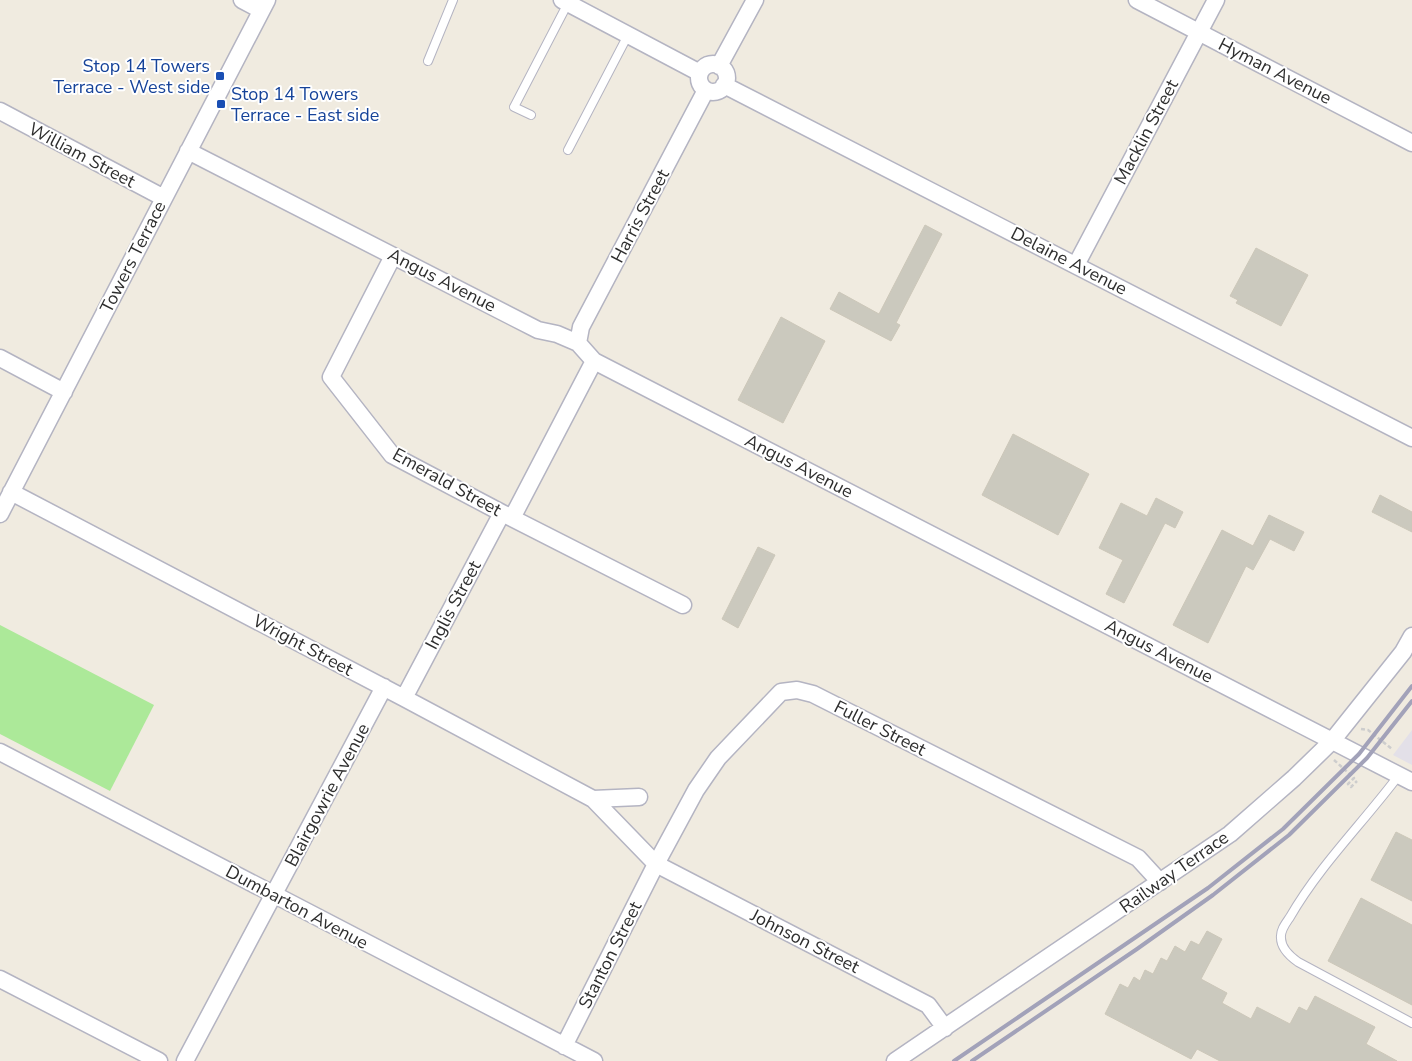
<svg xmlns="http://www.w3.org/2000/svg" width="1412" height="1061" font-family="'Nunito Sans',sans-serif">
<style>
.industrial{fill:#e3e0e8}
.green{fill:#ace999}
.building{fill:#cbc9be;stroke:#ccc7b9}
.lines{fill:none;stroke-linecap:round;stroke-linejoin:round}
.service-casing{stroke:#b4b4c2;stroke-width:10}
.minor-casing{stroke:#b4b4c2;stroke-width:19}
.path{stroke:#cdcdcd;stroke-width:2.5;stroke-dasharray:4 2.5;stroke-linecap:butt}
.service{stroke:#fff;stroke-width:8}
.minor{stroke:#fff;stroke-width:16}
.rail{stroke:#a2a2b9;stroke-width:4}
.transit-dot{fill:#1a4fb4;stroke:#fff;stroke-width:2}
.labels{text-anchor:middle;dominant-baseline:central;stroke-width:4;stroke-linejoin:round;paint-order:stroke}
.transit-label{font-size:18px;fill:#164399;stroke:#fff;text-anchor:end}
.street-label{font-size:18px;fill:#2e2e2e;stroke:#fff}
</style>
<rect width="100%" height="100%" fill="#f0ebe0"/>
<path class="industrial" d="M 1412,730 L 1412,765 L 1393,755 Z"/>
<path class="green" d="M 0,625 L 154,705 L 110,791 L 0,734 Z"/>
<path class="building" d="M 925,225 L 942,234 L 896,323 L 900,325 L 891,341 L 830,309 L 839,292 L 879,314 Z
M 1256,248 L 1308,275 L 1281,326 L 1236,303 L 1238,300 L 1230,296 Z
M 781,317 L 825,341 L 783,423 L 738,400 Z
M 1013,434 L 1089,474 L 1058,535 L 982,495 Z
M 1380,495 L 1412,512 L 1412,532 L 1372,512 Z
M 1156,498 L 1183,512 L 1175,528 L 1165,523 L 1124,603 L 1106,594 L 1123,560 L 1099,548 L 1121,503 L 1147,516 Z
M 1269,515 L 1304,532 L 1294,551 L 1270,539 L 1253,570 L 1246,566 L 1208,643 L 1173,625 L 1222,530 L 1253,546 Z
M 758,547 L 775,555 L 738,628 L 722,619 Z
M 1396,832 L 1412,840 L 1412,901 L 1371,880 Z
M 1361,898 L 1412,925 L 1412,1005 L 1328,961 Z
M 1207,931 L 1222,939 L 1201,979 L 1227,993 L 1222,1003 L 1251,1019 L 1257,1007 L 1290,1024 L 1299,1007 L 1307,1011 L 1315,996 L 1375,1027 L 1366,1044 L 1397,1061 L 1220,1061 L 1197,1049 L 1191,1059 L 1105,1014 L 1120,984 L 1128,988 L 1134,977 L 1140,981 L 1145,970 L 1153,974 L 1161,958 L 1167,961 L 1175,946 L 1185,952 L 1191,941 L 1199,945 Z"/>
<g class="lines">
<defs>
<path id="service" d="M 428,61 L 453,0
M 531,115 L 514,107 L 568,3
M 568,150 L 628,35
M 1399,775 C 1363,823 1320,865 1290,917 C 1286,923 1280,930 1281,938 C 1281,948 1291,957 1298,962 L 1412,1023"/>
<path id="minor" d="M 242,0 L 261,10
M 562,0 L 700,73
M 1137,0 L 1412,143
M699 78a14 14 0 1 1 28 0a14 14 0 1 1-28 0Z
M 719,66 L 755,0
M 724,85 L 1412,438
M 0,111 L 164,198
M 188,151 L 538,330 L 557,334 L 578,343 L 594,361 L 1412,782
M 393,256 L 331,377 L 392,455 L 502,513 L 683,605
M 1076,265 L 1216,0
M 578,343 L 581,327 L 706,90
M 0,358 L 64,392
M 11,492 L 404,698 L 593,799 L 656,864 L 928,1005 L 945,1028
M 0,514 L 267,0
M 512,518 L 594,361
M 404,698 L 502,513
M 0,752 L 594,1061
M 593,799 L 639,797
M 0,979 L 159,1061
M 564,1046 L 656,864 L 696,790 L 718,758 L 781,692 L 797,690 L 813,694 L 1138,858 L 1160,882
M 185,1061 L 384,687
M 895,1061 L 1230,834 L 1294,778 L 1332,741 L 1403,652 L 1412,636"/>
</defs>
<use href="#service" class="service-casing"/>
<use href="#minor" class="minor-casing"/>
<path class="path" d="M 1361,729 L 1368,730 L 1392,749
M 1334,760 L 1354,778 L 1348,784 L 1351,787 L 1357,781"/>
<use href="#service" class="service"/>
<use href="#minor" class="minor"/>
<path class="rail" d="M 954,1061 L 1208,888 L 1283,829 L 1359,754 L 1412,686
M 972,1061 L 1137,949 L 1213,895 L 1289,835 L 1367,758 L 1412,701"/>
</g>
<g class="transit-dot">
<rect x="215" y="71" width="10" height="10" rx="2.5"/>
<rect x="216" y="99" width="10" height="10" rx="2.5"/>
</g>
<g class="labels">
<g class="transit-label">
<text x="210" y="66">Stop 14 Towers<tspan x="210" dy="21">Terrace - West side</tspan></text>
<text x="231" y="94" text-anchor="start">Stop 14 Towers<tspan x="231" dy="21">Terrace - East side</tspan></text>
</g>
<g class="street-label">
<text transform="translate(1275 71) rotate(27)">Hyman Avenue</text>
<text transform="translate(1146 132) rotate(-62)">Macklin Street</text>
<text transform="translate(82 155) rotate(28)">William Street</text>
<text transform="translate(640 216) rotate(-62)">Harris Street</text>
<text transform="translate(133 257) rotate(-63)">Towers Terrace</text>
<text transform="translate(1069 261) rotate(27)">Delaine Avenue</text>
<text transform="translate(442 280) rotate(27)">Angus Avenue</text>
<text transform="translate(799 466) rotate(27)">Angus Avenue</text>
<text transform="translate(447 482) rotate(29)">Emerald Street</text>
<text transform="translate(453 605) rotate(-62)">Inglis Street</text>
<text transform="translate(303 645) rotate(28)">Wright Street</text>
<text transform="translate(1159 651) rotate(27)">Angus Avenue</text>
<text transform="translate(880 728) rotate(27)">Fuller Street</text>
<text transform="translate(327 795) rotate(-62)">Blairgowrie Avenue</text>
<text transform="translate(1174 872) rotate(-35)">Railway Terrace</text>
<text transform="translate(297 907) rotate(28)">Dumbarton Avenue</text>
<text transform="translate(805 941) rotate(27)">Johnson Street</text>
<text transform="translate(610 955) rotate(-63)">Stanton Street</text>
</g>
</g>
</svg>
